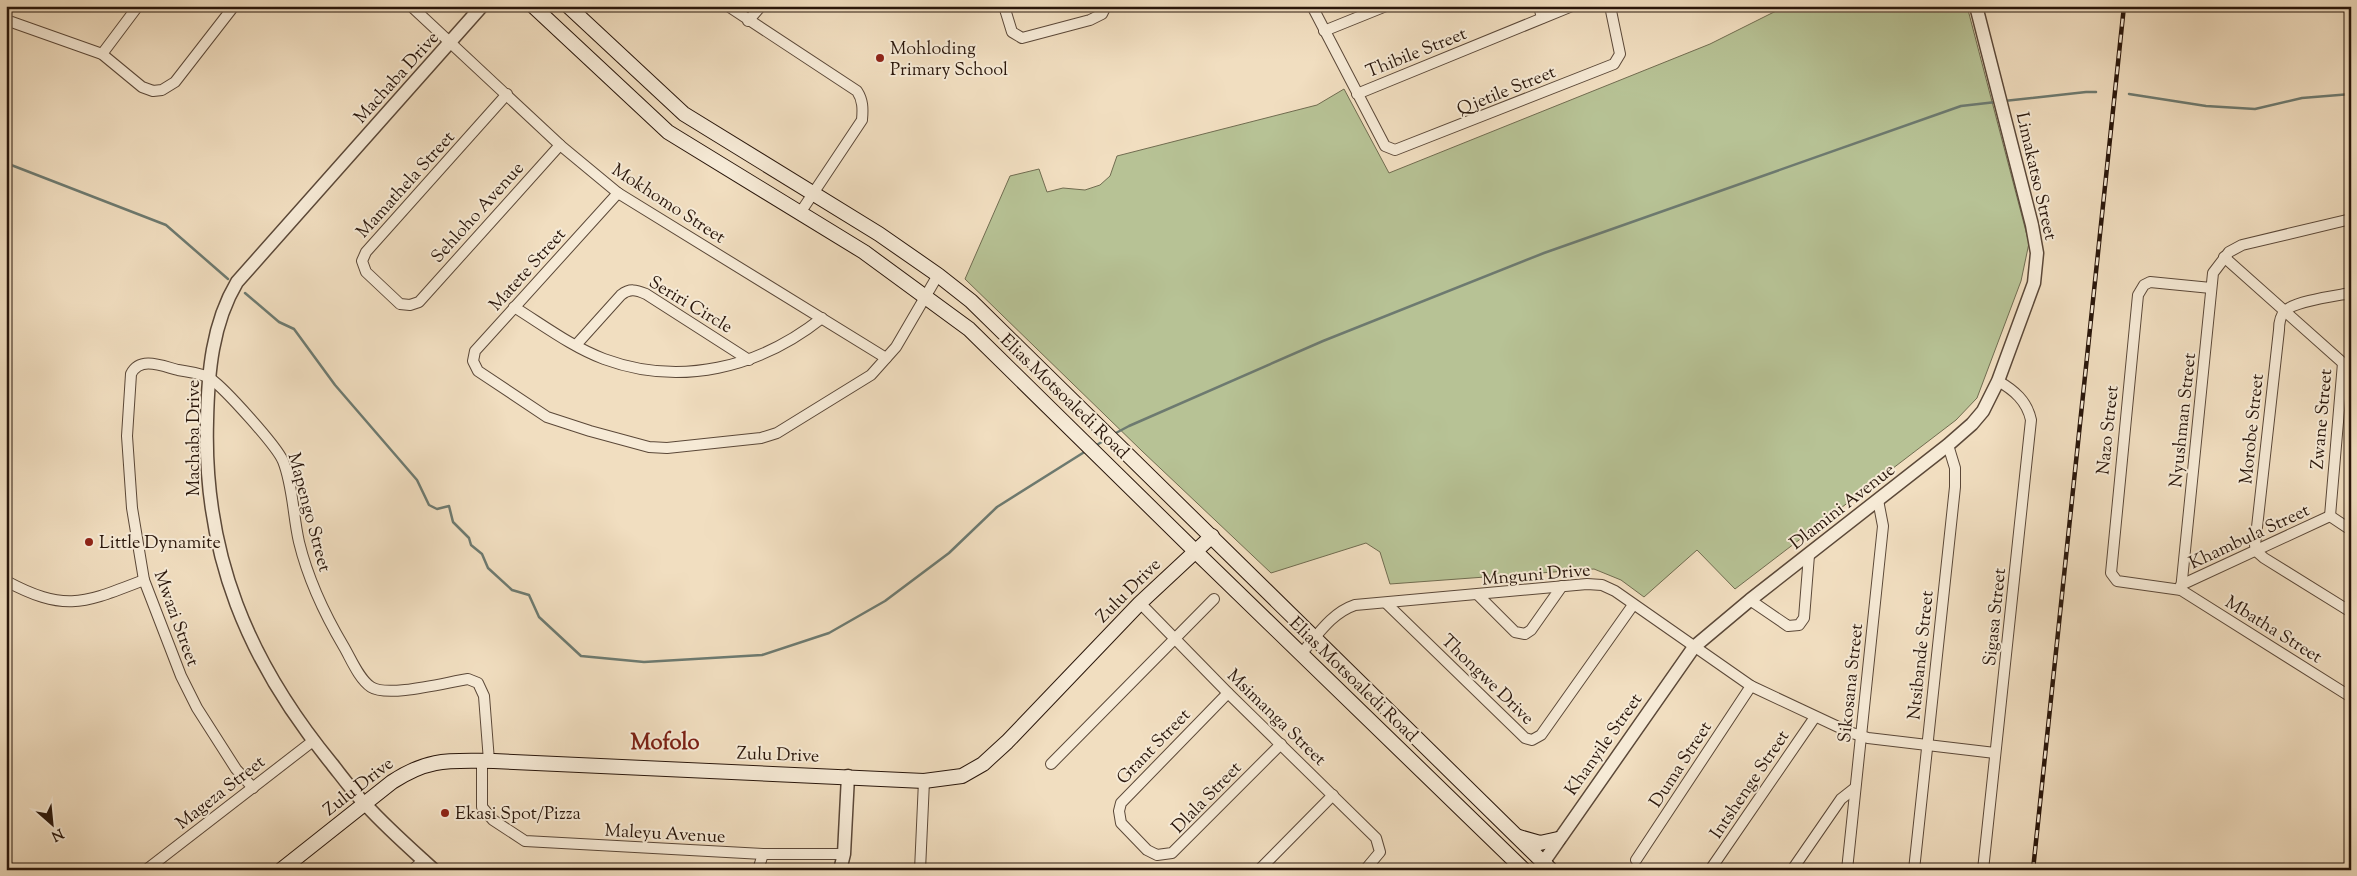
<svg xmlns="http://www.w3.org/2000/svg" width="2357" height="876" font-family="'Sorts Mill Goudy',serif">
<style>
.green{fill:#b7c295;stroke:#706c50}
.lines{fill:none;stroke-linecap:round;stroke-linejoin:round}
.stream{stroke:#6d7a70;stroke-width:2.5}
.minor-casing{stroke:#5b4838;stroke-width:12}
.tertiary-casing{stroke:#5b4838;stroke-width:15}
.secondary-casing{stroke:#29160b;stroke-width:16}
.minor{stroke:#f6ead6;stroke-width:10}
.tertiary{stroke:#f6ead6;stroke-width:12}
.secondary{stroke:#f6ead6;stroke-width:14}
.rail-casing{stroke:#29160b;stroke-width:4.5}
.rail{stroke:#f6ead6;stroke-width:2.5;stroke-dasharray:8;stroke-linecap:butt}
.poi-dot{fill:#8f2418;stroke:#f6ead6;stroke-width:2}
.labels{text-anchor:middle;stroke-width:4;stroke-linejoin:round;paint-order:stroke}
.poi-label{font-size:18px;fill:#29160b;stroke:#f6ead6;text-anchor:start}
.street-label{font-size:18px;fill:#29160b;stroke:#f6ead6}
.district-label{font-size:22px;font-weight:bold;fill:#7a1f14;stroke:#f6ead6}
</style>
<rect width="100%" height="100%" fill="#f1dec0"/>
<filter id="stains"><feTurbulence type="fractalNoise" baseFrequency=".004" numOctaves="4"/><feColorMatrix values="0 0 0 0 .2 0 0 0 0 .09 0 0 0 0 .02 0 0 0 .5 -.17"/></filter>
<radialGradient id="worn" r=".72"><stop offset=".6" stop-color="#630" stop-opacity="0"/><stop offset="1" stop-color="#630" stop-opacity=".3"/></radialGradient>
<!-- green -->
<polygon class="green" points="1786,6 1967,6 2029,243 2021,281 1977,398 1956,420 1735,589 1697,550 1644,597 1621,580 1594,569 1390,584 1380,552 1366,543 1271,573 1142,451 965,279 1010,176 1039,169 1047,192 1063,188 1085,190 1100,185 1110,176 1117,156 1317,105 1344,89 1389,173 1710,44"/>
<g class="lines">
<!-- stream -->
<g class="stream">
<polyline points="2129,94 2206,106 2255,109 2302,98 2351,94"/>
<polyline points="2004,101 2086,92 2096,92"/>
<polyline points="6,163 166,225 228,279"/>
<polyline points="245,293 279,322 294,329 335,385 417,480 429,505 437,509 449,506 453,522 469,538 471,545 482,554 488,568 512,590 529,595 539,617 581,656 644,662 762,655 829,633 885,601 949,553 997,507 1086,451"/>
<polyline points="1114,434 1129,426 1323,341 1544,253 1961,106 1996,102"/>
<polyline points="1095,446 1105,440"/>
</g>
<!-- minor casing -->
<g class="minor-casing">
<g id="minor">
<polyline points="411,6 560,145 618,193 886,358"/>
<path d="M728 6 857 91C863 100 863 109 862 120L800 213"/>
<polyline points="1004,6 1012,32 1022,38 1090,20 1102,14 1106,6"/>
<polyline points="1312,6 1385,146 1395,150 1614,64 1620,54 1610,6"/>
<polyline points="1539,6 1542,18"/>
<polyline points="6,20 102,54 142,87 153,91 162,90 175,82 234,6"/>
<polyline points="748,21 761,6"/>
<polyline points="1324,31 1386,6"/>
<polyline points="102,54 138,6"/>
<polyline points="507,94 366,252 362,261 366,272 400,304 410,305 419,302 560,145"/>
<polyline points="1357,94 1572,6"/>
<polyline points="618,193 475,351 473,361 478,371 547,417 590,431 649,447 667,448 761,438 777,433 871,375 896,347 938,275"/>
<polyline points="2224,257 2343,363"/>
<polyline points="2211,288 2150,282 2144,285 2138,295 2111,573 2117,581 2181,590 2351,697"/>
<path d="M2351 293C2335 296 2295 301 2285 311 2280 316 2279 324 2279 330L2255 545 2256 551 2264 558 2351 612"/>
<path d="M514 307C543 325 572 347 604 359 680 387 759 368 822 318"/>
<path d="M576 345 621 295C630 288 636 290 646 294L749 360"/>
<polyline points="2330,516 2343,363"/>
<polyline points="2330,516 2351,530"/>
<path d="M6 581C66 613 84 603 144 580"/>
<polyline points="2181,585 2330,516"/>
<polyline points="2181,590 2213,273 2229,252 2242,245 2351,219"/>
<polyline points="1478,595 1515,632 1525,634 1531,630 1562,586"/>
<polyline points="1750,600 1788,626 1799,625 1804,618 1809,555"/>
<polyline points="1140,603 1228,693 1376,838 1380,852 1365,870"/>
<polyline points="1386,603 1525,738 1532,740 1541,735 1633,605"/>
<path d="M1301 654C1317 636 1331 613 1355 605L1587 584 1602 585 1615 591 1751 686 1849 732 1868 738 1995 753"/>
<polyline points="1228,693 1121,803 1119,811 1121,823 1147,850 1157,855 1172,853 1281,744"/>
<polyline points="482,762 482,807 493,820 525,841 763,854 844,854"/>
<polyline points="1051,764 1214,599"/>
<path d="M253 788 236 769 197 708 181 676 144 580 132 508 127 436 131 374C140 356 162 366 178 370 188 372 203 373 211 379 225 389 276 445 283 461 293 486 293 516 299 542 308 579 325 615 344 647 351 659 359 679 371 687 388 698 447 682 468 679L478 683 484 696 489 761"/>
<polyline points="1636,860 1751,686"/>
<polyline points="146,870 313,741"/>
<polyline points="412,870 424,860"/>
<polyline points="758,870 763,854"/>
<polyline points="920,870 924,781"/>
<polyline points="1259,870 1333,795"/>
<polyline points="1710,870 1815,717"/>
<polyline points="1792,870 1841,799 1855,788"/>
<polyline points="1847,870 1883,526 1878,500"/>
<polyline points="1914,870 1955,487 1955,468 1948,445"/>
<path d="M1983 870 2031 420C2027 401 2014 390 1998 381"/>
</g>
</g>
<!-- tertiary casing -->
<g class="tertiary-casing">
<g id="tertiary">
<path d="M434 870C411 849 387 828 366 805 353 792 343 778 332 764 248 662 203 554 207 421 208 373 212 324 237 282L482 6"/>
<polyline points="840,870 844,854 848,776"/>
<polyline points="1538,870 1694,647 1750,600 1948,445 1972,424 1983,411 1998,381 2034,283 2037,253 2032,225 1976,6"/>
</g>
</g>
<!-- secondary casing -->
<g class="secondary-casing">
<g id="secondary">
<polyline points="533,6 668,132 864,252 969,329 1195,551 1524,870"/>
<polyline points="568,6 684,114 879,234 938,275 971,301 1551,870"/>
<polyline points="1519,837 1540,843 1558,839"/>
<path d="M281 870 392 782C430 757 451 761 494 761L924 781 962 776 983 764 1007 742 1140 603 1212 536"/>
</g>
</g>
<!-- minor -->
<use href="#minor" class="minor"/>
<!-- tertiary -->
<use href="#tertiary" class="tertiary"/>
<!-- secondary -->
<use href="#secondary" class="secondary"/>
<!-- rail casing -->
<g class="rail-casing">
<polyline id="rail" points="2033,870 2124,6"/>
</g>
<!-- rail -->
<use href="#rail" class="rail"/>
</g>
<!-- markers -->
<g class="poi-dot">
<circle cx="880" cy="58" r="5"/>
<circle cx="89" cy="542" r="5"/>
<circle cx="445" cy="813" r="5"/>
</g>
<g class="labels">
<!-- poi labels -->
<g class="poi-label">
<text x="890" y="54">Mohloding<tspan x="890" dy="21">Primary School</tspan></text>
<text x="99" y="548">Little Dynamite</text>
<text x="455" y="819">Ekasi Spot/Pizza</text>
</g>
<!-- street labels -->
<g class="street-label">
<text transform="translate(1416 52) rotate(-22)" y="6">Thibile Street</text>
<text transform="translate(396 77) rotate(-48)" y="6">Machaba Drive</text>
<text transform="translate(1506 90) rotate(-22)" y="6">Qjetile Street</text>
<text transform="translate(2037 176) rotate(77)" y="6">Limakatso Street</text>
<text transform="translate(405 184) rotate(-48)" y="6">Mamathela Street</text>
<text transform="translate(669 203) rotate(33)" y="6">Mokhomo Street</text>
<text transform="translate(477 212) rotate(-48)" y="6">Sehloho Avenue</text>
<text transform="translate(527 269) rotate(-48)" y="6">Matete Street</text>
<text transform="translate(691 304) rotate(31)" y="6">Seriri Circle</text>
<text transform="translate(1065 396) rotate(44)" y="6">Elias Motsoaledi Road</text>
<text transform="translate(2321 419) rotate(-85)" y="6">Zwane Street</text>
<text transform="translate(2182 420) rotate(-84)" y="6">Nyushman Street</text>
<text transform="translate(2251 429) rotate(-84)" y="6">Morobe Street</text>
<text transform="translate(2107 430) rotate(-84)" y="6">Nazo Street</text>
<text transform="translate(193 438) rotate(-90)" y="6">Machaba Drive</text>
<text transform="translate(1842 506) rotate(-38)" y="6">Dlamini Avenue</text>
<text transform="translate(310 512) rotate(75)" y="6">Mapengo Street</text>
<text transform="translate(2249 536) rotate(-25)" y="6">Khambula Street</text>
<text transform="translate(1536 574) rotate(-5)" y="6">Mnguni Drive</text>
<text transform="translate(1128 590) rotate(-45)" y="6">Zulu Drive</text>
<text transform="translate(1994 617) rotate(-84)" y="6">Sigasa Street</text>
<text transform="translate(177 618) rotate(70)" y="6">Mwazi Street</text>
<text transform="translate(2274 629) rotate(32)" y="6">Mbatha Street</text>
<text transform="translate(1920 655) rotate(-84)" y="6">Ntsibande Street</text>
<text transform="translate(1354 679) rotate(44)" y="6">Elias Motsoaledi Road</text>
<text transform="translate(1488 679) rotate(44)" y="6">Thongwe Drive</text>
<text transform="translate(1850 683) rotate(-84)" y="6">Sikosana Street</text>
<text transform="translate(1277 717) rotate(44)" y="6">Msimanga Street</text>
<text transform="translate(1603 744) rotate(-55)" y="6">Khanyile Street</text>
<text transform="translate(1153 746) rotate(-46)" y="6">Grant Street</text>
<text transform="translate(778 754) rotate(2)" y="6">Zulu Drive</text>
<text transform="translate(1680 764) rotate(-57)" y="6">Duma Street</text>
<text transform="translate(1749 784) rotate(-56)" y="6">Intshenge Street</text>
<text transform="translate(358 786) rotate(-38)" y="6">Zulu Drive</text>
<text transform="translate(220 792) rotate(-38)" y="6">Mageza Street</text>
<text transform="translate(1206 797) rotate(-46)" y="6">Dlala Street</text>
<text transform="translate(665 833) rotate(3)" y="6">Maleyu Avenue</text>
</g>
<!-- district labels -->
<g class="district-label">
<text x="665" y="749">Mofolo</text>
</g>
</g>
<!-- margin -->
<rect width="2357" height="876" fill="none" stroke="#f1dec0" stroke-width="25"/>
<rect x="8" y="8" width="2342" height="861" fill="none" stroke="#29160b" stroke-width="2.5"/>
<rect x="12" y="12" width="2332" height="851" fill="none" stroke="#29160b"/>
<!-- north arrow -->
<g transform="translate(52 824) rotate(153)" stroke="#f6ead6" stroke-width="4" paint-order="stroke">
<path d="M0-4L9 19L0 12L-9 19Z" fill="#29160b"/>
<text y="-8" font-size="14" font-weight="bold" text-anchor="middle" fill="#29160b">N</text>
</g>
<rect width="100%" height="100%" filter="url(#stains)"/>
<rect width="100%" height="100%" fill="url(#worn)"/>
</svg>
